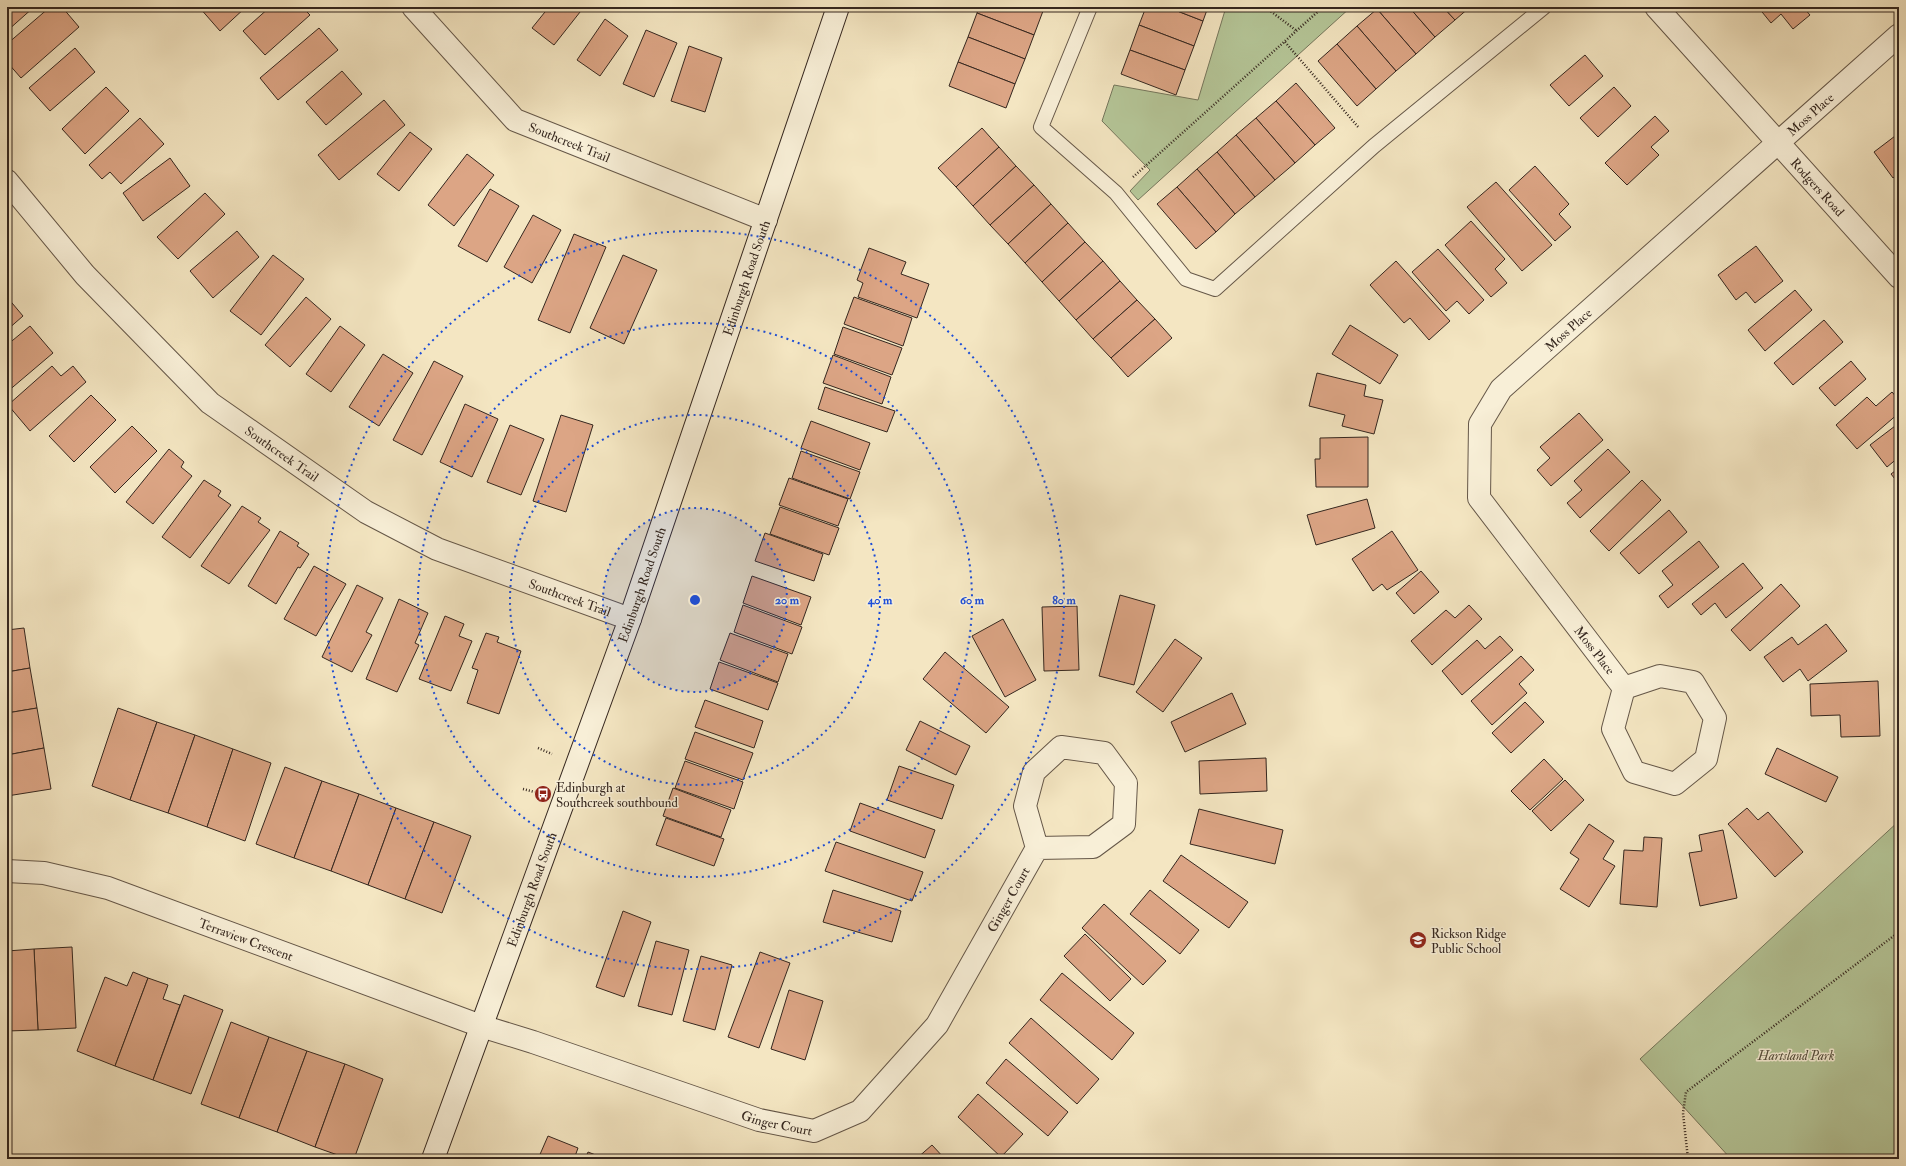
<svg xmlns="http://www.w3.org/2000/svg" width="1906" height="1166" font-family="'IM FELL Double Pica',serif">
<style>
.green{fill:#b5c698;stroke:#75765c}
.building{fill:#dca585;stroke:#35271f}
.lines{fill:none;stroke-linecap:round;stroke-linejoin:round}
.lane-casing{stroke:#655748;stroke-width:16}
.street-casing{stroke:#655748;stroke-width:24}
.secondary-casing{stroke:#35271f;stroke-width:24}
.path{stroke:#35271f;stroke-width:2.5;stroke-dasharray:1 2;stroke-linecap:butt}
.lane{stroke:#f8efd7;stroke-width:14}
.street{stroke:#f8efd7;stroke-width:22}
.secondary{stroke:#f8efd7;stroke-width:22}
.ring{fill:none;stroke:#1d4ed8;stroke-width:2;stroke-dasharray:2 4}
.labels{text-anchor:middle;stroke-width:3;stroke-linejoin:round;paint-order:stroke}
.street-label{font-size:13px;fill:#35271f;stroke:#f8efd7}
.poi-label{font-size:13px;fill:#35271f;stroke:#f8efd7;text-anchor:start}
.park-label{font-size:13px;font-style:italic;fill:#554f3d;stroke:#f8efd7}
.centre{fill:#1d4ed8;stroke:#f8efd7;stroke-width:2}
.ring-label{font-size:12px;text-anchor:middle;font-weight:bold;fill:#1d4ed8;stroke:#f8efd7;stroke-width:3;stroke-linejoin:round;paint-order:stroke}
</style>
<rect width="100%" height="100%" fill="#f4e6c2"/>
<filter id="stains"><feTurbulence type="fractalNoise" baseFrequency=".005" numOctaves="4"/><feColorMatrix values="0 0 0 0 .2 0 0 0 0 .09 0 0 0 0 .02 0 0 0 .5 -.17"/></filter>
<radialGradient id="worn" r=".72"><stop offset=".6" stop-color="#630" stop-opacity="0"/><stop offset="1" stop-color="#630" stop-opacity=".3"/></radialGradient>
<!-- green -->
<g class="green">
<polygon points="1226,7 1351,7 1138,200 1130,191 1150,170 1102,121 1114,85 1198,100"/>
<polygon points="1899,821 1899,1159 1731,1159 1640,1059"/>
</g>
<!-- building -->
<g class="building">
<polygon points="7,7 34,7 7,31"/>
<polygon points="50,7 62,7 79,27 21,78 7,62 7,44"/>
<polygon points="199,7 246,7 220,31"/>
<polygon points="270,7 302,7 310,15 265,55 243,31"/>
<polygon points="549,7 584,7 554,45 532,28"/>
<polygon points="979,7 1034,7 1043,11 1034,35 977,13"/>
<polygon points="1146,7 1167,7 1203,21 1194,46 1139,25"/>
<polygon points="1167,7 1208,7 1203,21"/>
<polygon points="1379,7 1409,7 1435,37 1416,54 1377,9"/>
<polygon points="1409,7 1443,7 1455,20 1435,37"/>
<polygon points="1443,7 1470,7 1455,20"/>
<polygon points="1758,7 1803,7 1810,15 1793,29 1781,14 1771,23"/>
<polygon points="1377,9 1416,54 1396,71 1357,26"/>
<polygon points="977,13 1034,35 1025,59 968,37"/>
<polygon points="605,19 628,36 600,76 577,60"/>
<polygon points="1139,25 1194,46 1185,70 1130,50"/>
<polygon points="1357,26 1396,71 1376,89 1337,44"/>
<polygon points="319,28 338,50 278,100 260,78"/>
<polygon points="646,30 677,43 654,97 623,84"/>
<polygon points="968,37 1025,59 1015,84 958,62"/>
<polygon points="1337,44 1376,89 1357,106 1318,61"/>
<polygon points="689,46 722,58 705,112 671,101"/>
<polygon points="75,48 95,72 50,111 29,88"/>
<polygon points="1130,50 1185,70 1176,95 1121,74"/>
<polygon points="1585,55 1603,76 1569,106 1550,85"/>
<polygon points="958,62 1015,84 1006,108 949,86"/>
<polygon points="342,71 362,94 326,125 306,102"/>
<polygon points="1296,83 1335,128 1315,145 1276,101"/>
<polygon points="106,87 129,111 85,154 62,129"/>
<polygon points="1614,87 1631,106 1598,137 1580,118"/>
<polygon points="384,100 405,125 339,180 318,155"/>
<polygon points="1276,101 1315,145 1295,163 1256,118"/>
<polygon points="1655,116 1669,131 1651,147 1659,155 1627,185 1605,163"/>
<polygon points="140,118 164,144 121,184 110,172 102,179 89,165"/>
<polygon points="1256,118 1295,163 1275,180 1236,135"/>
<polygon points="982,128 999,147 956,187 938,168"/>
<polygon points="410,132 432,149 399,191 377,174"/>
<polygon points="1899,133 1899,173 1893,178 1874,152"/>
<polygon points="1236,135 1275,180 1255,197 1217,152"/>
<polygon points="999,147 1016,166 973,206 956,187"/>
<polygon points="1217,152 1255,197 1235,214 1197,169"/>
<polygon points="467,154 494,175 454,226 428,205"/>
<polygon points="170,158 190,186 143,221 123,193"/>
<polygon points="1016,166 1034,185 990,225 973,206"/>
<polygon points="1535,166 1569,204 1559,214 1571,227 1555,241 1509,190"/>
<polygon points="1197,169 1235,214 1216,232 1177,187"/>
<polygon points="1496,182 1552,245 1522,271 1467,207"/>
<polygon points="1034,185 1051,204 1008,244 990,225"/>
<polygon points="1177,187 1216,232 1196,249 1157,204"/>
<polygon points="490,189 519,206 487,262 458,246"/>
<polygon points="205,193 225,214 178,259 157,237"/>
<polygon points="1051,204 1068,223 1025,263 1008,244"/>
<polygon points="533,215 561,230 532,283 504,267"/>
<polygon points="1471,221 1505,259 1495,269 1507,283 1491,297 1445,245"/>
<polygon points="1068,223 1085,242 1042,282 1025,263"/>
<polygon points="237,231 259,257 213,298 190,271"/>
<polygon points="574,234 606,247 570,333 538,320"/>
<polygon points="1085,242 1103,261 1059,301 1042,282"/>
<polygon points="1756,246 1783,281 1755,303 1746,292 1736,300 1718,275"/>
<polygon points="869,248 906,262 901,274 929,284 917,318 858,297 863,283 857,280"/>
<polygon points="1438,249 1484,300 1469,314 1457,301 1446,311 1412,272"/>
<polygon points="273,255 304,279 261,335 230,311"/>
<polygon points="623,255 657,270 624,344 590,328"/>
<polygon points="1103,261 1120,281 1076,320 1059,301"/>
<polygon points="1396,261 1450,321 1429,340 1410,318 1404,323 1370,285"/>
<polygon points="1120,281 1137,300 1093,339 1076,320"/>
<polygon points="1795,290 1812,310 1765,351 1748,330"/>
<polygon points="7,297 23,316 7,330"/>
<polygon points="306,297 331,319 290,367 265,345"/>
<polygon points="854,297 912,318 903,346 844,324"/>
<polygon points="1137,300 1155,319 1111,358 1093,339"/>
<polygon points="1155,319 1172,338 1128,377 1111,358"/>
<polygon points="1824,320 1843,342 1793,385 1774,363"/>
<polygon points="1350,325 1398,355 1380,384 1332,354"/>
<polygon points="30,326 53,353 7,392 7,345"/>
<polygon points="340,326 365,345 331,392 306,374"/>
<polygon points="843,327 902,348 892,375 834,354"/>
<polygon points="383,354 413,373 379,426 349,407"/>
<polygon points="833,355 891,377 882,404 823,383"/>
<polygon points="434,361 463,376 422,455 393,440"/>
<polygon points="1851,361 1866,379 1835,406 1819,388"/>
<polygon points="52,366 61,376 73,366 86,382 30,431 8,405"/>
<polygon points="1317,373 1366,385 1364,396 1383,400 1374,434 1342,426 1345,415 1309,406"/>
<polygon points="825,387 895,411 887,432 818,409"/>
<polygon points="1892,392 1899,400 1899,413 1857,449 1836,425 1867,397 1876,406"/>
<polygon points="91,395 116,420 74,462 49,436"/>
<polygon points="465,404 498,419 472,477 440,462"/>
<polygon points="1579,413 1603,440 1551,486 1537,470 1550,458 1540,447"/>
<polygon points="561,415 593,425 566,512 533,501"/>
<polygon points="811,421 870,443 860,470 801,448"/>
<polygon points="1899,423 1899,457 1887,467 1870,445"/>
<polygon points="510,425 544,439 521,495 487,482"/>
<polygon points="132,426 157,451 115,493 90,467"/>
<polygon points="1368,437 1368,487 1316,487 1315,459 1320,459 1320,438"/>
<polygon points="169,449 184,462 181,467 192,476 153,524 126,502"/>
<polygon points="1608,449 1630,472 1580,518 1567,503 1582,490 1574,481"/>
<polygon points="801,451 860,472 850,499 792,478"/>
<polygon points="1899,468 1899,484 1891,474"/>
<polygon points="789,478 848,499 838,526 779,505"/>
<polygon points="204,480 221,491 218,496 231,505 190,558 162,537"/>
<polygon points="1642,480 1661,500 1609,551 1590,531"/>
<polygon points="1367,499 1375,528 1316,545 1307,515"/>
<polygon points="242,506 261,518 258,522 270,530 229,584 201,566"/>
<polygon points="780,507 839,528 829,555 770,534"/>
<polygon points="1669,510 1687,532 1639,574 1620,553"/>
<polygon points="280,531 299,543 297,546 309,554 300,568 298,567 276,604 248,586"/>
<polygon points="1392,531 1418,570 1387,590 1382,584 1373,591 1352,559"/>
<polygon points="765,533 823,554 814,581 755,561"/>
<polygon points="1699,541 1719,567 1668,608 1659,596 1673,585 1662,571"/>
<polygon points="1743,563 1763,588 1726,618 1715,603 1701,615 1692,604"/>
<polygon points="314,566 346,584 316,636 284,619"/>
<polygon points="1421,571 1439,592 1414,614 1396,593"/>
<polygon points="752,576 811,597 801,625 743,603"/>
<polygon points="1781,584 1800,606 1750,651 1731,630"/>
<polygon points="357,585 383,598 366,632 372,635 352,672 322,657"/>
<polygon points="1120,595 1155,605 1134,685 1099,676"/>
<polygon points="399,599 428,613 415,643 419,645 397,692 366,679"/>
<polygon points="743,605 802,627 792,654 734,632"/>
<polygon points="1469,605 1482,619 1432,665 1411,641 1446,610 1455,618"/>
<polygon points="1077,606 1079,670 1044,671 1042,607"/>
<polygon points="445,616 464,624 459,636 472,641 451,691 419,679"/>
<polygon points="1003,619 1036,680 1005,697 972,636"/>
<polygon points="1826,624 1847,651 1808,681 1800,669 1783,682 1764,657 1792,637 1798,645"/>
<polygon points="24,628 30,668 7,672 7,630"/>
<polygon points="486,633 499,637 497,642 521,651 499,714 467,703 478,670 472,668"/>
<polygon points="730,633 788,654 778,682 720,660"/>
<polygon points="1500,636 1513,650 1462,695 1442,671 1477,640 1485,649"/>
<polygon points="1175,639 1202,658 1163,712 1136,692"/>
<polygon points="945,652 1009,707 986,733 923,679"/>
<polygon points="1521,656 1534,670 1519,684 1527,693 1492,725 1471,701"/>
<polygon points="719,662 778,683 768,710 710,689"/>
<polygon points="30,668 37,708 7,713 7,672"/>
<polygon points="1878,681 1880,736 1841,737 1840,715 1811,716 1810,684"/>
<polygon points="1232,693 1246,724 1185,752 1171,722"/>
<polygon points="705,700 763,721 754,748 695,727"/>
<polygon points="1525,702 1544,722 1511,753 1492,733"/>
<polygon points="37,708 44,748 7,755 7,713"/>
<polygon points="118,708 157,722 130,800 92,786"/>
<polygon points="920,721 970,746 956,775 906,750"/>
<polygon points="157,722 195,735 168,813 130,800"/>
<polygon points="695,732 753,753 743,780 685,759"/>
<polygon points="195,735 233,749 207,827 168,813"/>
<polygon points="44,748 51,789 7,796 7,755"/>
<polygon points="1777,748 1838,777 1826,802 1765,774"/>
<polygon points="233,749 271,763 245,841 207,827"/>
<polygon points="1266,758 1267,791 1200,794 1199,761"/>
<polygon points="1544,759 1563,779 1530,810 1511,791"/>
<polygon points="685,761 743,782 734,809 675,788"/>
<polygon points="899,766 954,785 942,819 887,800"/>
<polygon points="285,767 322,781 294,858 256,844"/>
<polygon points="1565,780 1584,800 1551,831 1532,811"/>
<polygon points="322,781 359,794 331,871 294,858"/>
<polygon points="673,788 731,810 721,837 663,816"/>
<polygon points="359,794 396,808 368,885 331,871"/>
<polygon points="860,803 935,830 925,858 850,831"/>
<polygon points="396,808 434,822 405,899 368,885"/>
<polygon points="1747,808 1758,820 1768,812 1803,852 1775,877 1728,824"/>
<polygon points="1199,809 1283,830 1275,864 1190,844"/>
<polygon points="666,818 724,839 714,866 656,845"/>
<polygon points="434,822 471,836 442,913 405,899"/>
<polygon points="1589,824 1614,841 1603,859 1615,866 1589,907 1560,889 1579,859 1570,853"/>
<polygon points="1723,830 1737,898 1700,906 1689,853 1702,851 1699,835"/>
<polygon points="1644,837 1662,838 1657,907 1620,904 1624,850 1643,851"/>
<polygon points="836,842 923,872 912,901 825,871"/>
<polygon points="1181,855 1248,902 1229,928 1163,881"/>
<polygon points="833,890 901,911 892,942 823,922"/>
<polygon points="1150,890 1199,930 1180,954 1130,914"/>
<polygon points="1104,904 1166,961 1143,985 1082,928"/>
<polygon points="623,911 651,922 624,997 596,987"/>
<polygon points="1085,934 1131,979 1110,1001 1064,956"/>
<polygon points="656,941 689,950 672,1015 638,1006"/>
<polygon points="72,947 76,1028 38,1030 34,949"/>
<polygon points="34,949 38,1030 7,1031 7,951"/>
<polygon points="760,952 790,963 759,1048 728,1037"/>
<polygon points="701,956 732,965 715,1030 683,1021"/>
<polygon points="133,972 148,978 115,1066 77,1051 105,977 127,986"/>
<polygon points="1062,973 1134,1033 1112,1060 1040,1000"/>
<polygon points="148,978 168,985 163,999 180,1005 153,1080 115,1066"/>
<polygon points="789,990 823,1001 805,1060 771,1049"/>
<polygon points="184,995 223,1010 191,1094 153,1080"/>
<polygon points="1031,1018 1099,1079 1077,1104 1009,1043"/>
<polygon points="231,1022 269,1037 239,1118 201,1104"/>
<polygon points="269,1037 307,1051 277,1132 239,1118"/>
<polygon points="307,1051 345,1064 315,1147 277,1132"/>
<polygon points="1006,1059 1068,1112 1048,1136 986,1083"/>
<polygon points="345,1064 383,1079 354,1159 349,1159 315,1147"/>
<polygon points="978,1094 1023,1134 1001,1157 958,1117"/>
<polygon points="548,1136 578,1148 574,1159 538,1159"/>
<polygon points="932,1145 945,1159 916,1159"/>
<polygon points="588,1152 606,1159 585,1159"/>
</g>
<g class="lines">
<!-- lane casing -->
<g class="lane-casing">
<polyline id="lane" points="1090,7 1041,127 1116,193 1186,279 1215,289 1374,146 1544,7"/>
</g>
<!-- street casing -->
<g class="street-casing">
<g id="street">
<path id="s1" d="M413 7 515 120 766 220"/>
<path id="s2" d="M1656 7 1899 277"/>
<path id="s3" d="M7 181 85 275 210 403 366 512 437 549 630 619"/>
<path id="s4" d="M1624 688 1660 676 1693 682 1715 718 1706 759 1675 784 1634 772 1613 729 1624 688 1479 498 1480 424 1501 389 1899 35"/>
<path id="s5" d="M7 871 44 873 108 888 481 1026 533 1042 759 1120 814 1131 860 1111 937 1025 1037 848 1093 847 1124 824 1126 783 1104 753 1061 747 1034 772 1025 806 1037 848"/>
</g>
</g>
<!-- secondary casing -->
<g class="secondary-casing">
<g id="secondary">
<path id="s6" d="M433 1159 630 619 838 7"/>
</g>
</g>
<!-- path -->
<g class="path">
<polyline points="1267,7 1269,10 1297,31"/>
<polyline points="1285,42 1359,128"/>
<polyline points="1133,177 1323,7"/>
<polyline points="538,748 552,754"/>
<polyline points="523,789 538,793"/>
<polyline points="1688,1159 1683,1113 1686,1092 1899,932"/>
</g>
<!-- lane -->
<use href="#lane" class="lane"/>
<!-- street -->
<use href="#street" class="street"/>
<!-- secondary -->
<use href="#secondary" class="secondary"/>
</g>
<!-- distance rings -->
<circle cx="695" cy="600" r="92" fill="#1d4ed8" fill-opacity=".12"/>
<g class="ring">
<circle cx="695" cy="600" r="92"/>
<circle cx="695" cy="600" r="185"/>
<circle cx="695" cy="600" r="277"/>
<circle cx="695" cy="600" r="369"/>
</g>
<!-- icons -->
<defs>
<g id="bus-disc" transform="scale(0.9)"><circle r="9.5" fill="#8f2418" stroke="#f8efd7"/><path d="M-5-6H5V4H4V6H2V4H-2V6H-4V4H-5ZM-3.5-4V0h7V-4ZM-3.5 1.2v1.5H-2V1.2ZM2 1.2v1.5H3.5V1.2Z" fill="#fff"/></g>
<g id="school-disc" transform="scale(0.9)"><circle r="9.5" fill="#8f2418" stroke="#f8efd7"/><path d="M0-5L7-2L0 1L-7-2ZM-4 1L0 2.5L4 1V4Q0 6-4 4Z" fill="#fff"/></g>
</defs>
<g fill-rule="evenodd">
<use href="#bus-disc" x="543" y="794"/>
<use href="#school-disc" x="1418" y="940"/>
</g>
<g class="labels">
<!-- street labels -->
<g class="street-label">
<text dy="5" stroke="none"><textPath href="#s4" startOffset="1096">Moss Place</textPath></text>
<text dy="5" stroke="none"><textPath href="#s1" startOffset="211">Southcreek Trail</textPath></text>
<text dy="5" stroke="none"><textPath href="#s2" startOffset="242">Rodgers Road</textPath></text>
<text dy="5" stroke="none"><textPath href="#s6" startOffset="935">Edinburgh Road South</textPath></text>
<text dy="5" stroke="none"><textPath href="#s4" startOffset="772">Moss Place</textPath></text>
<text dy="5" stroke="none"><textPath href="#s3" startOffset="389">Southcreek Trail</textPath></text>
<text dy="5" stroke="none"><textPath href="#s6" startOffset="611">Edinburgh Road South</textPath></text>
<text dy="5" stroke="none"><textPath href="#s3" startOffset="713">Southcreek Trail</textPath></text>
<text transform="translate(1595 650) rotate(52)" y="5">Moss Place</text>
<text dy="5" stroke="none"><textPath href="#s6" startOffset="287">Edinburgh Road South</textPath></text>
<text dy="5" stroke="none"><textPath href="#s5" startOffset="1160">Ginger Court</textPath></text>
<text dy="5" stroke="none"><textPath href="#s5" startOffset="250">Terraview Crescent</textPath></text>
<text dy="5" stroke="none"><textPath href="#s5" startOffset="812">Ginger Court</textPath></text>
</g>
<!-- poi labels -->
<g class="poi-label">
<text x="556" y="792">Edinburgh at<tspan x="556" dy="15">Southcreek southbound</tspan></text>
<text x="1431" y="938">Rickson Ridge<tspan x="1431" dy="15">Public School</tspan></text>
</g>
<!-- park labels -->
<g class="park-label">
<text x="1796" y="1060">Hartsland Park</text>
</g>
</g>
<circle cx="695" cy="600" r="6" class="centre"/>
<g class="ring-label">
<text x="787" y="604">20 m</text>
<text x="880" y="604">40 m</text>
<text x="972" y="604">60 m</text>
<text x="1064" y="604">80 m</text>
</g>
<!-- margin -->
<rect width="1906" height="1166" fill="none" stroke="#f4e6c2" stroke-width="24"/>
<rect x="8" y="8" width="1890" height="1150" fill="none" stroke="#35271f" stroke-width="2"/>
<rect x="12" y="12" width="1882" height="1142" fill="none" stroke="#35271f"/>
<rect width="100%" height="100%" filter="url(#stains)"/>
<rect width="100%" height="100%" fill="url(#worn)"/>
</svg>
